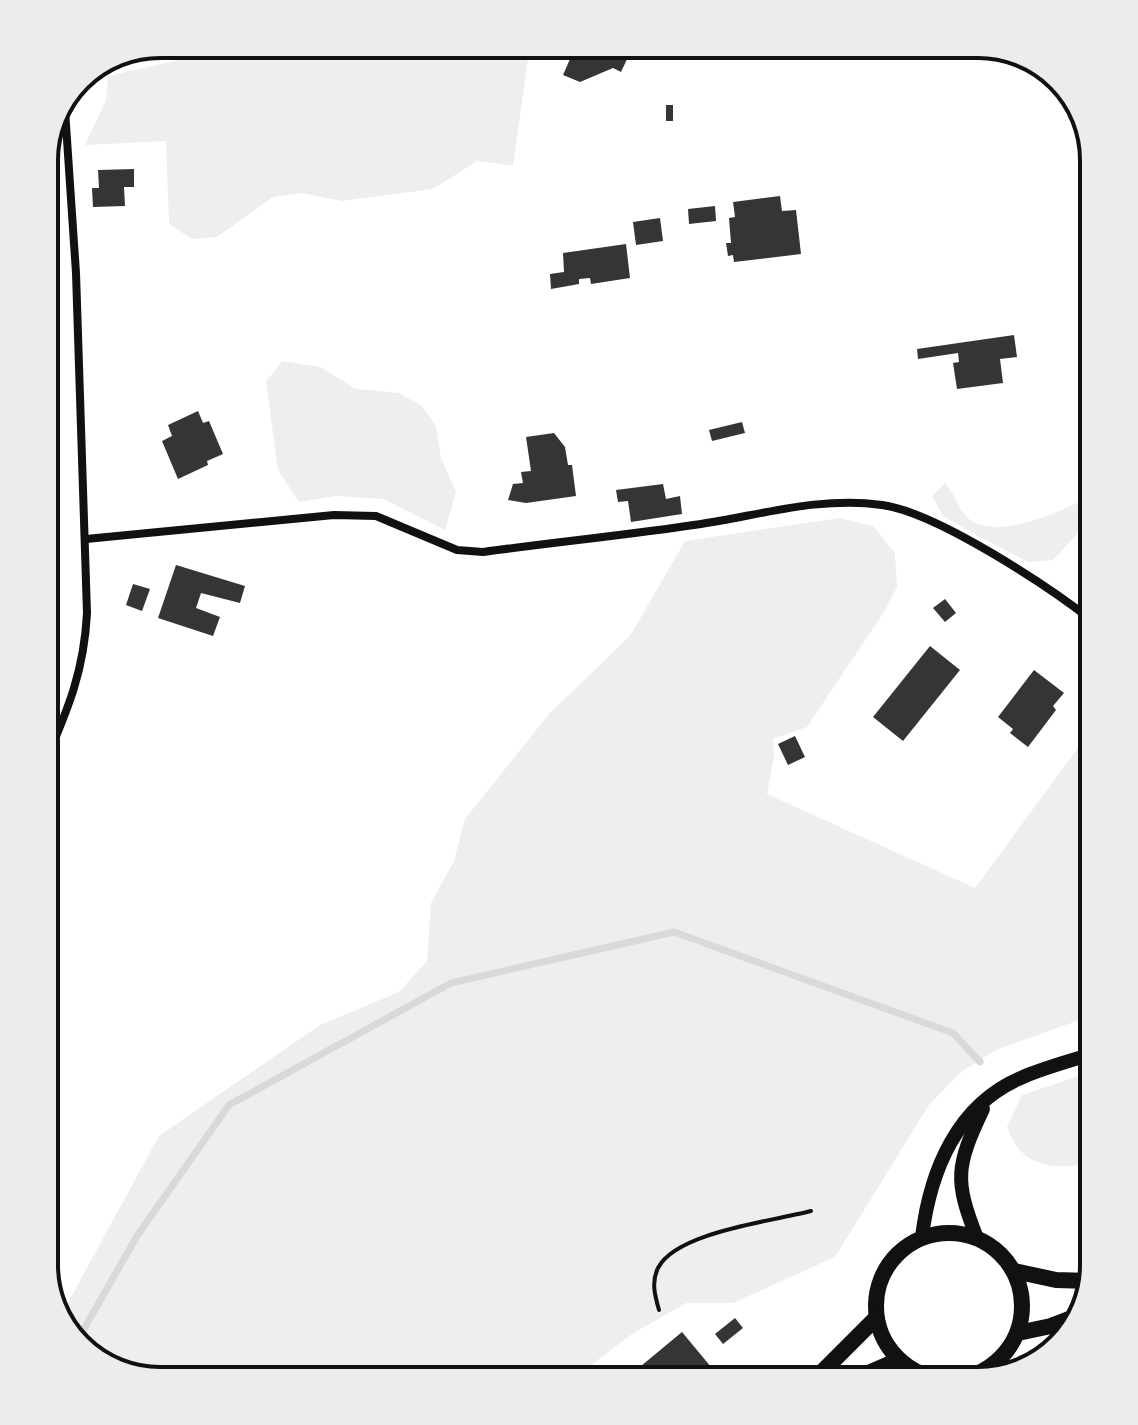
<svg xmlns="http://www.w3.org/2000/svg" width="1138" height="1425" font-family="Helvetica,sans-serif">
<style>
.green{fill:#eee}
.lines{fill:none;stroke-linecap:round;stroke-linejoin:round}
.stream{stroke:#d9d9d9;stroke-width:7}
.building{fill:#353535}
.path{stroke:#111;stroke-width:4}
.minor{stroke:#111;stroke-width:8}
.tertiary{stroke:#111;stroke-width:14}
.secondary{stroke:#111;stroke-width:16}
.rim{fill:none;stroke:#111;stroke-width:4}
</style>
<rect width="100%" height="100%" fill="#fff"/>
<!-- green -->
<g class="green">
<polygon points="252,44 530,44 513,166 477,161 433,189 342,201 302,193 273,197 217,237 192,239 169,224 166,141 85,145 106,100 108,76"/>
<polygon points="282,361 320,367 356,389 399,393 422,406 436,426 441,458 456,492 445,530 383,499 336,496 299,502 278,470 266,382"/>
<path d="M945 483C954 493 957 505 965 515 990 546 1067 509 1094 494V526L1078 533 1053 560 1028 562 980 537 943 516 932 496Z"/>
<polygon points="840,518 873,526 895,553 897,587 884,612 807,727 773,739 774,757 767,794 975,888 1094,726 1094,1015 996,1050 961,1072 929,1105 835,1257 733,1303 686,1303 632,1334 590,1366 594,1381 160,1381 108,1369 64,1330 60,1317 159,1136 320,1025 399,992 427,961 431,903 454,861 465,819 549,714 630,636 685,541"/>
<path d="M1094 1071V1162C1054 1171 1021 1168 1007 1127L1022 1095Z"/>
</g>
<g class="lines">
<!-- stream -->
<polyline class="stream" points="77,1341 137,1236 229,1105 451,983 674,932 953,1033 980,1062"/>
</g>
<!-- building -->
<g class="building">
<polygon points="557,44 649,44 650,48 628,57 621,72 613,68 580,82 563,75 570,59 565,48"/>
<rect x="666" y="105" width="7" height="16"/>
<polygon points="134,169 134,187 124,187 125,206 93,207 92,188 99,188 98,170"/>
<polygon points="780,196 782,211 796,210 801,254 734,262 733,255 728,256 726,243 731,243 729,218 735,217 733,202"/>
<polygon points="715,206 716,221 689,224 688,209"/>
<polygon points="660,218 663,241 636,245 633,222"/>
<polygon points="626,244 630,278 591,284 590,278 579,279 579,284 551,289 550,274 564,272 563,253"/>
<polygon points="1014,335 1017,357 1000,359 1003,383 957,389 953,363 959,362 958,353 918,359 917,349"/>
<polygon points="44,403 53,412 44,421"/>
<polygon points="198,411 203,423 209,421 223,454 207,461 208,465 178,479 162,441 172,436 168,425"/>
<polygon points="742,422 745,433 712,441 709,430"/>
<polygon points="554,433 565,447 568,465 572,465 576,496 526,503 508,500 513,484 523,483 521,472 531,471 526,437"/>
<polygon points="663,484 666,499 680,496 682,514 631,522 628,501 618,502 616,490"/>
<polygon points="176,565 245,586 240,603 201,593 196,608 220,617 213,636 158,618"/>
<polygon points="133,584 150,589 142,611 126,605"/>
<polygon points="945,599 956,613 945,622 933,608"/>
<polygon points="930,646 960,670 903,741 873,717"/>
<polygon points="1034,670 1064,693 1053,706 1056,710 1028,747 1010,733 1013,729 998,717"/>
<polygon points="795,736 805,757 788,765 778,744"/>
<polygon points="735,1318 743,1328 723,1344 715,1334"/>
<polygon points="682,1332 721,1379 719,1381 666,1381 661,1375 653,1381 641,1366"/>
</g>
<g class="lines">
<!-- path -->
<path class="path" d="M659 1310C655 1296 651 1282 658 1268 676 1232 773 1221 811 1211"/>
<!-- minor -->
<g class="minor">
<polyline points="83,74 85,73"/>
<path d="M86 539 334 515 376 516 457 550 483 552C555 542 628 535 701 524 760 515 821 496 882 505 936 512 1050 587 1094 622"/>
<path d="M44 765C67 711 84 673 87 613L76 273 65 110"/>
<polyline points="956,1379 956,1381"/>
</g>
<!-- tertiary -->
<g class="tertiary">
<path d="M922 1237C930 1171 957 1104 1023 1077 1046 1067 1071 1061 1094 1053"/>
<path d="M977 1238C954 1180 956 1166 983 1109"/>
</g>
<!-- secondary -->
<g class="secondary">
<circle cx="949" cy="1306" r="73"/>
<polyline points="1014,1271 1056,1280 1090,1281"/>
<polyline points="1018,1333 1051,1326 1082,1314"/>
<polyline points="813,1381 876,1318"/>
<polyline points="850,1381 898,1360"/>
</g>
</g>
<!-- crop -->
<path d="M0 0H1138V1425H0ZM160 58H978A102 102 0 0 1 1080 160V1265A102 102 0 0 1 978 1367H160A102 102 0 0 1 58 1265V160A102 102 0 0 1 160 58Z" fill="#ececec" fill-rule="evenodd"/>
<path class="rim" d="M160 58H978A102 102 0 0 1 1080 160V1265A102 102 0 0 1 978 1367H160A102 102 0 0 1 58 1265V160A102 102 0 0 1 160 58Z"/>
</svg>
